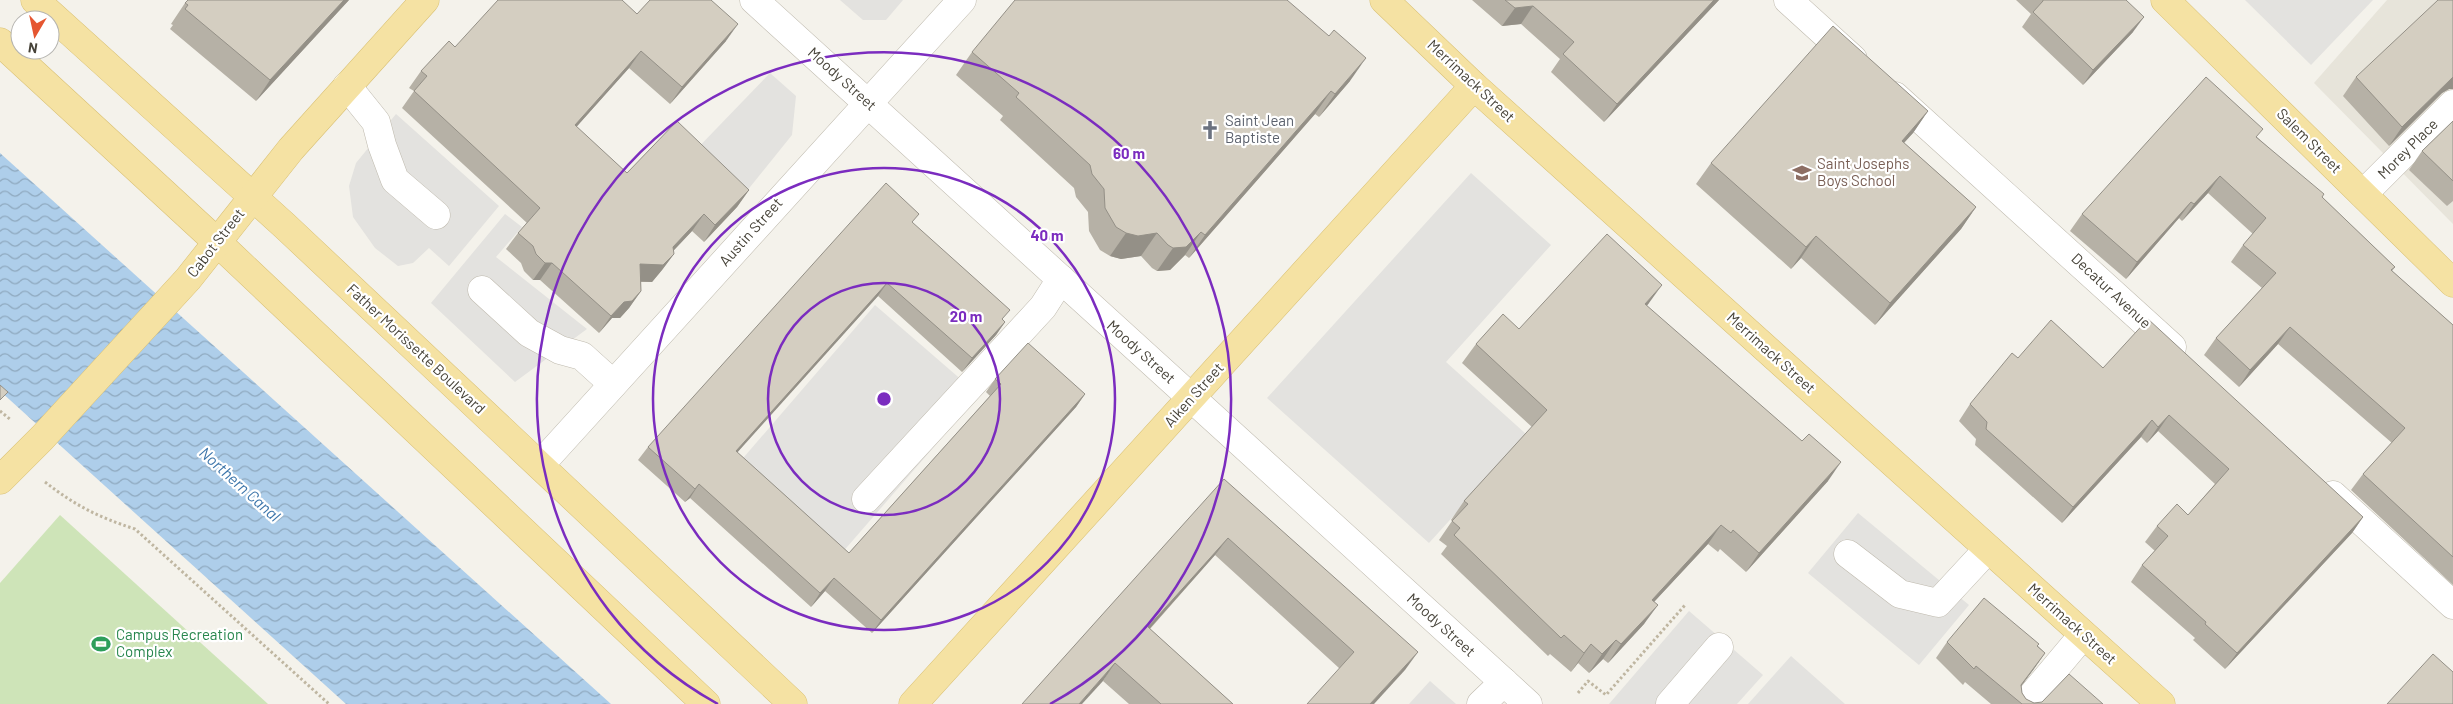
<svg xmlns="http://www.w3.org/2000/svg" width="2453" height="704" font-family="Barlow,sans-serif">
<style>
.residential{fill:#e7e4da}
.park{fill:#cee4b8}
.parking{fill:#e3e2df}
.water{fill:url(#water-waves)}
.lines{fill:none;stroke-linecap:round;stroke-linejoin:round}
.minor-casing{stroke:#bfbaae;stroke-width:29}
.major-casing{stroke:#d9c074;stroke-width:29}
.path{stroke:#bfb6a1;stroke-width:3;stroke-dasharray:2.5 2.5;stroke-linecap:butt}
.minor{stroke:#fff;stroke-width:28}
.major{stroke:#f5e2a3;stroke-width:28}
.wall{fill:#b6b1a6}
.shaded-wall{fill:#949087}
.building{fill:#d4cec1;stroke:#949087}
.ring{fill:none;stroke:#7b2cbf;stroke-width:2.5}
.labels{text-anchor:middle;stroke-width:4.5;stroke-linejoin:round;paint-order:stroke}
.street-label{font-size:15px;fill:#474339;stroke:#fff}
.worship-label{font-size:15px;fill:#5b616d;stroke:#fff;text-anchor:start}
.education-label{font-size:15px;fill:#785e54;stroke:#fff;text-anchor:start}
.leisure-label{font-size:15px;fill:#27864d;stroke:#fff;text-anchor:start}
.water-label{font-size:16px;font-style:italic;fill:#3c75aa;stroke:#fff}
.centre{fill:#7b2cbf;stroke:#fff;stroke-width:2.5}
.ring-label{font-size:15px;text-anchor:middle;font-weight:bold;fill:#7b2cbf;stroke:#fff;stroke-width:4.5;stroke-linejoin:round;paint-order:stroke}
</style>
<defs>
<pattern id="water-waves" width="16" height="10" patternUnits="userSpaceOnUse" patternTransform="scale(1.25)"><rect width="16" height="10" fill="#aeceea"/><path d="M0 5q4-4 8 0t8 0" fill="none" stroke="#8fa9bf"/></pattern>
</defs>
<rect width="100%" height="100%" fill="#f4f2eb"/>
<!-- residential -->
<polygon class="residential" points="2387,0 2453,0 2453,224 2314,83"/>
<!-- park -->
<polygon class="park" points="60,515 268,704 0,704 0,583"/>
<!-- parking -->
<g class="parking">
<polygon points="840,0 903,0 886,20 863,20"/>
<polygon points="2245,0 2373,0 2311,65"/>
<polygon points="770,73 796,96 792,135 738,202 689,157"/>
<polygon points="396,114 499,206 449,266 429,248 413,263 398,266 375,248 353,217 349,186 356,163"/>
<polygon points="1471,173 1551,245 1446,362 1527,435 1429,543 1267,398"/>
<polygon points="505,214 522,227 496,257 587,329 515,382 431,303"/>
<polygon points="875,305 979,395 841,554 738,464"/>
<polygon points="1858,513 1969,605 1919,665 1808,573"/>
<polygon points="1689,611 1763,675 1737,704 1609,704"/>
<polygon points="1791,656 1845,704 1748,704"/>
<polygon points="1430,681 1456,704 1409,704"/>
</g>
<!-- water -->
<polygon class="water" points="0,153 611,704 346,704 0,391"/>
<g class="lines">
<!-- minor casing -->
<g class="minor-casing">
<g id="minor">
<polyline points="754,0 1528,704"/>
<polyline points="1788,0 1853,59"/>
<polyline points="347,86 376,122 382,145 395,180 436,215"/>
<polyline points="1895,96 2172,347"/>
<polyline points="2363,194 2453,104"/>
<polyline points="482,290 529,333 560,350 582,356 613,384"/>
<polyline points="540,465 962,0"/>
<polyline points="2333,495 2453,605"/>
<polyline points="866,499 1043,307 1061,279"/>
<polyline points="1848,554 1900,594 1938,603 1988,549"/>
<polyline points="1481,704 1504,682"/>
<polyline points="1670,704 1719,647"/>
<polyline points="2025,704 2083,635"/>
</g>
</g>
<!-- major casing -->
<g class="major-casing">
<g id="major">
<polyline points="35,0 285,226 793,704"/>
<polyline points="1384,0 1474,86 2161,704"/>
<polyline points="2165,0 2453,283"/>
<polyline points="0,42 217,242 706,704"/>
<polyline points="0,480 42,438 188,279 291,149 425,0"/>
<polyline points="913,704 1474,86"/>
</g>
</g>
<!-- path -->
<g class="path">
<polyline points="0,411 11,420"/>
<path d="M45 482C76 506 98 517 135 529L329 704"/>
<polyline points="1578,693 1588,681 1606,695 1685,605"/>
</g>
<!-- minor -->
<use href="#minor" class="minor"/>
<!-- major -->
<use href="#major" class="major"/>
</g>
<!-- wall -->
<g class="wall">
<polygon points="349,0 256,101 170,29 173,25 171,24 185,3"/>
<polygon points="1472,0 1719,0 1604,122 1551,72 1560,59 1521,24 1502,26"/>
<polygon points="2016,0 2126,0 2133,32 2083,85 2022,27 2031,14"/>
<polygon points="637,14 726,41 670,104 629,68 576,127 627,173 749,190 737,207 704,242 692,231 673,251 674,254 662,270 652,282 641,282 641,291 629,308 620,318 612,318 599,333 540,280 533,280 524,271 521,263 506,249 518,233 527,223 402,108 414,91 409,88 421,71"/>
<polygon points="972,52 1350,81 1319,117 1315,114 1189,258 1185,255 1170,270 1157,271 1152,268 1141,256 1121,259 1110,256 1100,250 1089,231 1088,212 1076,197 1074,188 1000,120 1003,116 956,75"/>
<polygon points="2356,77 2453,89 2449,89 2442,93 2389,146 2343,96"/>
<polygon points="1928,111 1913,133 1904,143 1976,207 1961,229 1875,325 1801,258 1791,269 1696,184 1711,163"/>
<polygon points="2453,121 2453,201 2447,206 2409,170 2422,151"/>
<polygon points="2257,137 2322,197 2395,267 2392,271 2453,325 2453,585 2351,490 2363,474 2392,443 2278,344 2239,387 2204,355 2216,338 2262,288 2231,262 2243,245 2253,234 2208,193 2182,221 2179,218 2126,279 2070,231 2082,214"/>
<polygon points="913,223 1005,322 996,335 962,372 878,296 737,452 849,553 990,396 986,392 995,379 1085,394 1076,407 872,633 825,591 811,607 690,498 685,502 638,460 648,447"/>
<polygon points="1649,303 1647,306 1828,481 1746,572 1720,549 1718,552 1708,544 1654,602 1644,624 1608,663 1603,659 1589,673 1578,663 1571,672 1550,654 1548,656 1441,554 1447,546 1439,540 1452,521 1451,520 1464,501 1532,427 1462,363 1476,344 1519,329"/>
<polygon points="2018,358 2103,368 2363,517 2352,533 2225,669 2193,640 2195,638 2131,582 2142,565 2155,551 2145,542 2157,526 2188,515 2215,484 2158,431 2147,443 2141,437 2062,523 1975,445 1976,439 1959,421 1970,404"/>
<polygon points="1224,479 1405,670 1339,668 1215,555 1150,629 1233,704 1129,704 1103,681"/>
<polygon points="1947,642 2038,646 2045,653 2021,686 2022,693 2026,699 2034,703 2103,704 1991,704 1965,682 1963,685 1936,658"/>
</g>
<!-- shaded-wall -->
<g class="shaded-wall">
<polygon points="344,0 349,0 256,101 270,80"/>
<polygon points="1714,0 1719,0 1604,122 1617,104"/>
<polygon points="1533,6 1521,24 1502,26 1515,8"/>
<polygon points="2144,17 2133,32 2083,85 2093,70"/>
<polygon points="738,24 726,41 670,104 682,87"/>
<polygon points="641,51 629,68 563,142 575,125"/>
<polygon points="1366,58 1350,81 1319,117 1335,94"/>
<polygon points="2453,77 2453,89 2449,89 2442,93 2389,146 2402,127"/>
<polygon points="1331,91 1315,114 1189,258 1205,235"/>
<polygon points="1928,111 1913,133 1886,162 1902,141"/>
<polygon points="2220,176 2208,193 2182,221 2194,204"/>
<polygon points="749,190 737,207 704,242 715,225"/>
<polygon points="2191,202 2179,218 2126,279 2137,262"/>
<polygon points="1976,207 1961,229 1875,325 1890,303"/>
<polygon points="704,214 692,231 661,264 673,247"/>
<polygon points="1201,232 1185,255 1170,270 1157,271 1173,248"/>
<polygon points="1126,233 1157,233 1141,256 1121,259 1110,256"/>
<polygon points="1816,236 1801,258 1791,269 1806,247"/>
<polygon points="674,254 662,270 652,282 629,281 640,264"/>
<polygon points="545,263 552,263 540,280 533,280"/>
<polygon points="887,283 878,296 727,464 736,451"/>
<polygon points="1662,285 1649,303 1632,322 1645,304"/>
<polygon points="641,291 629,308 620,318 612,318 599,333 611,316 624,302"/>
<polygon points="1005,322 996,335 962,372 972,358"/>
<polygon points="2290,327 2278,344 2239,387 2250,370"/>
<polygon points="1085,394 1076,407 872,633 881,620"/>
<polygon points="2169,415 2158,431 2147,443 2158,427"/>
<polygon points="2152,420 2141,437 2062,523 2073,507"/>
<polygon points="1841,462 1828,481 1746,572 1759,553"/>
<polygon points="699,484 690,498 685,502 695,489"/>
<polygon points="2363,517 2352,533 2225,669 2237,653"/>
<polygon points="1721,525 1708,544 1638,619 1652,600"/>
<polygon points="1228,538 1215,555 1135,645 1148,627"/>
<polygon points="834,578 825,591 811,607 820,593"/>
<polygon points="1658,605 1644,624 1608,663 1621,644"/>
<polygon points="1616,640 1603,659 1589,673 1602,654"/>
<polygon points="1591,644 1578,663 1571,672 1584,653"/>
<polygon points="1418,652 1405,670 1374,704 1370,704"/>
<polygon points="2045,653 2034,669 2013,697 2021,685"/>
<polygon points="1115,663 1103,681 1082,704 1079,704"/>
</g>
<!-- building -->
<g class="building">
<polygon points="188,0 344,0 270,80 185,9 188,5 185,3"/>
<polygon points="498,0 622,0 637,14 650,0 711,0 738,24 682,87 641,51 575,125 627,173 677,121 749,190 715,225 704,214 673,247 674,254 663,265 640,264 641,291 632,301 624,302 611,316 552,263 545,263 536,254 533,246 518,233 540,208 414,91 427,76 421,71 449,41 455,47"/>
<polygon points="1015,0 1287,0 1329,36 1334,30 1366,58 1335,94 1331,91 1205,235 1201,232 1186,247 1173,248 1168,245 1157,233 1138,236 1126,233 1116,227 1105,208 1104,189 1092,174 1090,165 1016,97 1019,93 972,52"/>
<polygon points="1505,0 1714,0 1617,104 1563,54 1574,42 1533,6 1515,8"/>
<polygon points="2043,0 2126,0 2144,17 2093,70 2033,12 2043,1"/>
<polygon points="2438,0 2453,0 2453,77 2402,127 2356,77"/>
<polygon points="1833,26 1928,111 1902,141 1976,207 1890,303 1816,236 1806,247 1711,163"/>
<polygon points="2206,77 2263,129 2256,137 2324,194 2322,197 2395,267 2391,270 2453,325 2453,557 2363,474 2405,428 2290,327 2250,370 2216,338 2276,273 2243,245 2266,218 2220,176 2194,204 2191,202 2137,262 2082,214"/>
<polygon points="2453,121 2453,181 2422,151"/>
<polygon points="886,183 919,214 912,222 1010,310 1002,319 1005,322 972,358 887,283 736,451 849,553 1001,384 995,379 1028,343 1085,394 881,620 834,578 820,593 699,484 695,489 648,447"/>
<polygon points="1607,234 1662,285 1645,304 1802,441 1809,434 1841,462 1759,553 1733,530 1731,533 1721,525 1652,600 1658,605 1621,644 1616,640 1602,654 1591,644 1584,653 1564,635 1561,638 1454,535 1460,528 1452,521 1468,504 1464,501 1547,410 1476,344 1503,314 1519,329"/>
<polygon points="2148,319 2363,517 2237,653 2205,624 2206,622 2142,565 2168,536 2157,526 2177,504 2188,515 2229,469 2169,415 2158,427 2152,420 2073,507 1986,429 1987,422 1970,404 2012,353 2018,358 2051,320 2103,368"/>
<polygon points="0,385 8,392 0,400"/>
<polygon points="1224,479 1418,652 1370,704 1307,704 1354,652 1228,538 1148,627 1233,704 1161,704 1115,663 1079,704 1022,704"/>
<polygon points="1984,598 2039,644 2037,646 2045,653 2021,685 2022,693 2026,699 2034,703 2042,702 2069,674 2103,704 2022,704 1976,666 1974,669 1947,642"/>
<polygon points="2433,654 2453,672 2453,704 2387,704"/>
</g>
<!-- distance rings -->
<g class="ring">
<circle cx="884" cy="399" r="116"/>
<circle cx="884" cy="399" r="231"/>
<path d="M718 704A347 347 0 1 1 1050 704"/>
</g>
<!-- icons -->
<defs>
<g id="church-bare" transform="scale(1.5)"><path d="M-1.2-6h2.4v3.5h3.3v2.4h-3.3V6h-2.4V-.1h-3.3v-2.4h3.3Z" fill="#6b7280" stroke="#fff" stroke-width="2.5" paint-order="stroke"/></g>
<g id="school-bare" transform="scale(1.5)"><path d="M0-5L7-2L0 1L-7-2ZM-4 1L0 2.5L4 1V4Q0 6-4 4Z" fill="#8d6e63" stroke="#fff" stroke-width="2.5" paint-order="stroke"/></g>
<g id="stadium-bare" transform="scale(1.5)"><path d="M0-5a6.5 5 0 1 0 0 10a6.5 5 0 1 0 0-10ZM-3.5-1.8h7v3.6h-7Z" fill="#2e9e5b" stroke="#fff" stroke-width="2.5" paint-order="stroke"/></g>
</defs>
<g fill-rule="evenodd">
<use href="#church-bare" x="1210" y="130"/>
<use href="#school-bare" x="1802" y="173"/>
<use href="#stadium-bare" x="101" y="644"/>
</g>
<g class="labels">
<!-- street labels -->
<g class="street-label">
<text transform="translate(842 79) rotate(42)" y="5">Moody Street</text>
<text transform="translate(1471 81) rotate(43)" y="5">Merrimack Street</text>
<text transform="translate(2309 141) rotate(45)" y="5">Salem Street</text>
<text transform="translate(2408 149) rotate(-45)" y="5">Morey Place</text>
<text transform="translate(751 232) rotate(-48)" y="5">Austin Street</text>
<text transform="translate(216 243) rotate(-52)" y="5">Cabot Street</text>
<text transform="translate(2111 291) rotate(43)" y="5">Decatur Avenue</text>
<text transform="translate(416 349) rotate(43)" y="5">Father Morissette Boulevard</text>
<text transform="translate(1141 352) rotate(42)" y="5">Moody Street</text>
<text transform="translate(1771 353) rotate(42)" y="5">Merrimack Street</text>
<text transform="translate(1194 395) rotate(-48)" y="5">Aiken Street</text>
<text transform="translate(2072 624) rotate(42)" y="5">Merrimack Street</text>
<text transform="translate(1441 625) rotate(42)" y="5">Moody Street</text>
</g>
<!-- worship labels -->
<g class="worship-label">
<text x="1225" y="126">Saint Jean<tspan x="1225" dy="17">Baptiste</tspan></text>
</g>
<!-- education labels -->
<g class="education-label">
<text x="1817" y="169">Saint Josephs<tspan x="1817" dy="17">Boys School</tspan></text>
</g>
<!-- leisure labels -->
<g class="leisure-label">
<text x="116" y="640">Campus Recreation<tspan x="116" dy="17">Complex</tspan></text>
</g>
<!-- water labels -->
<g class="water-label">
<text transform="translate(240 484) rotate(42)" y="6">Northern Canal</text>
</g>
</g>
<circle cx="884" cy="399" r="8" class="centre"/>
<g class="ring-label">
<text x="1129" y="159">60 m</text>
<text x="1047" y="241">40 m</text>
<text x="966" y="322">20 m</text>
</g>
<!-- north arrow -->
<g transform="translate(35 35) rotate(189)"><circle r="24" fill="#ffffff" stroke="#b5b4b0"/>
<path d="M0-4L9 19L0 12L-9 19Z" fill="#e55631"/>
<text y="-8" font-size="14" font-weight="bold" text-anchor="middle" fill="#474339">N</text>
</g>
</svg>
